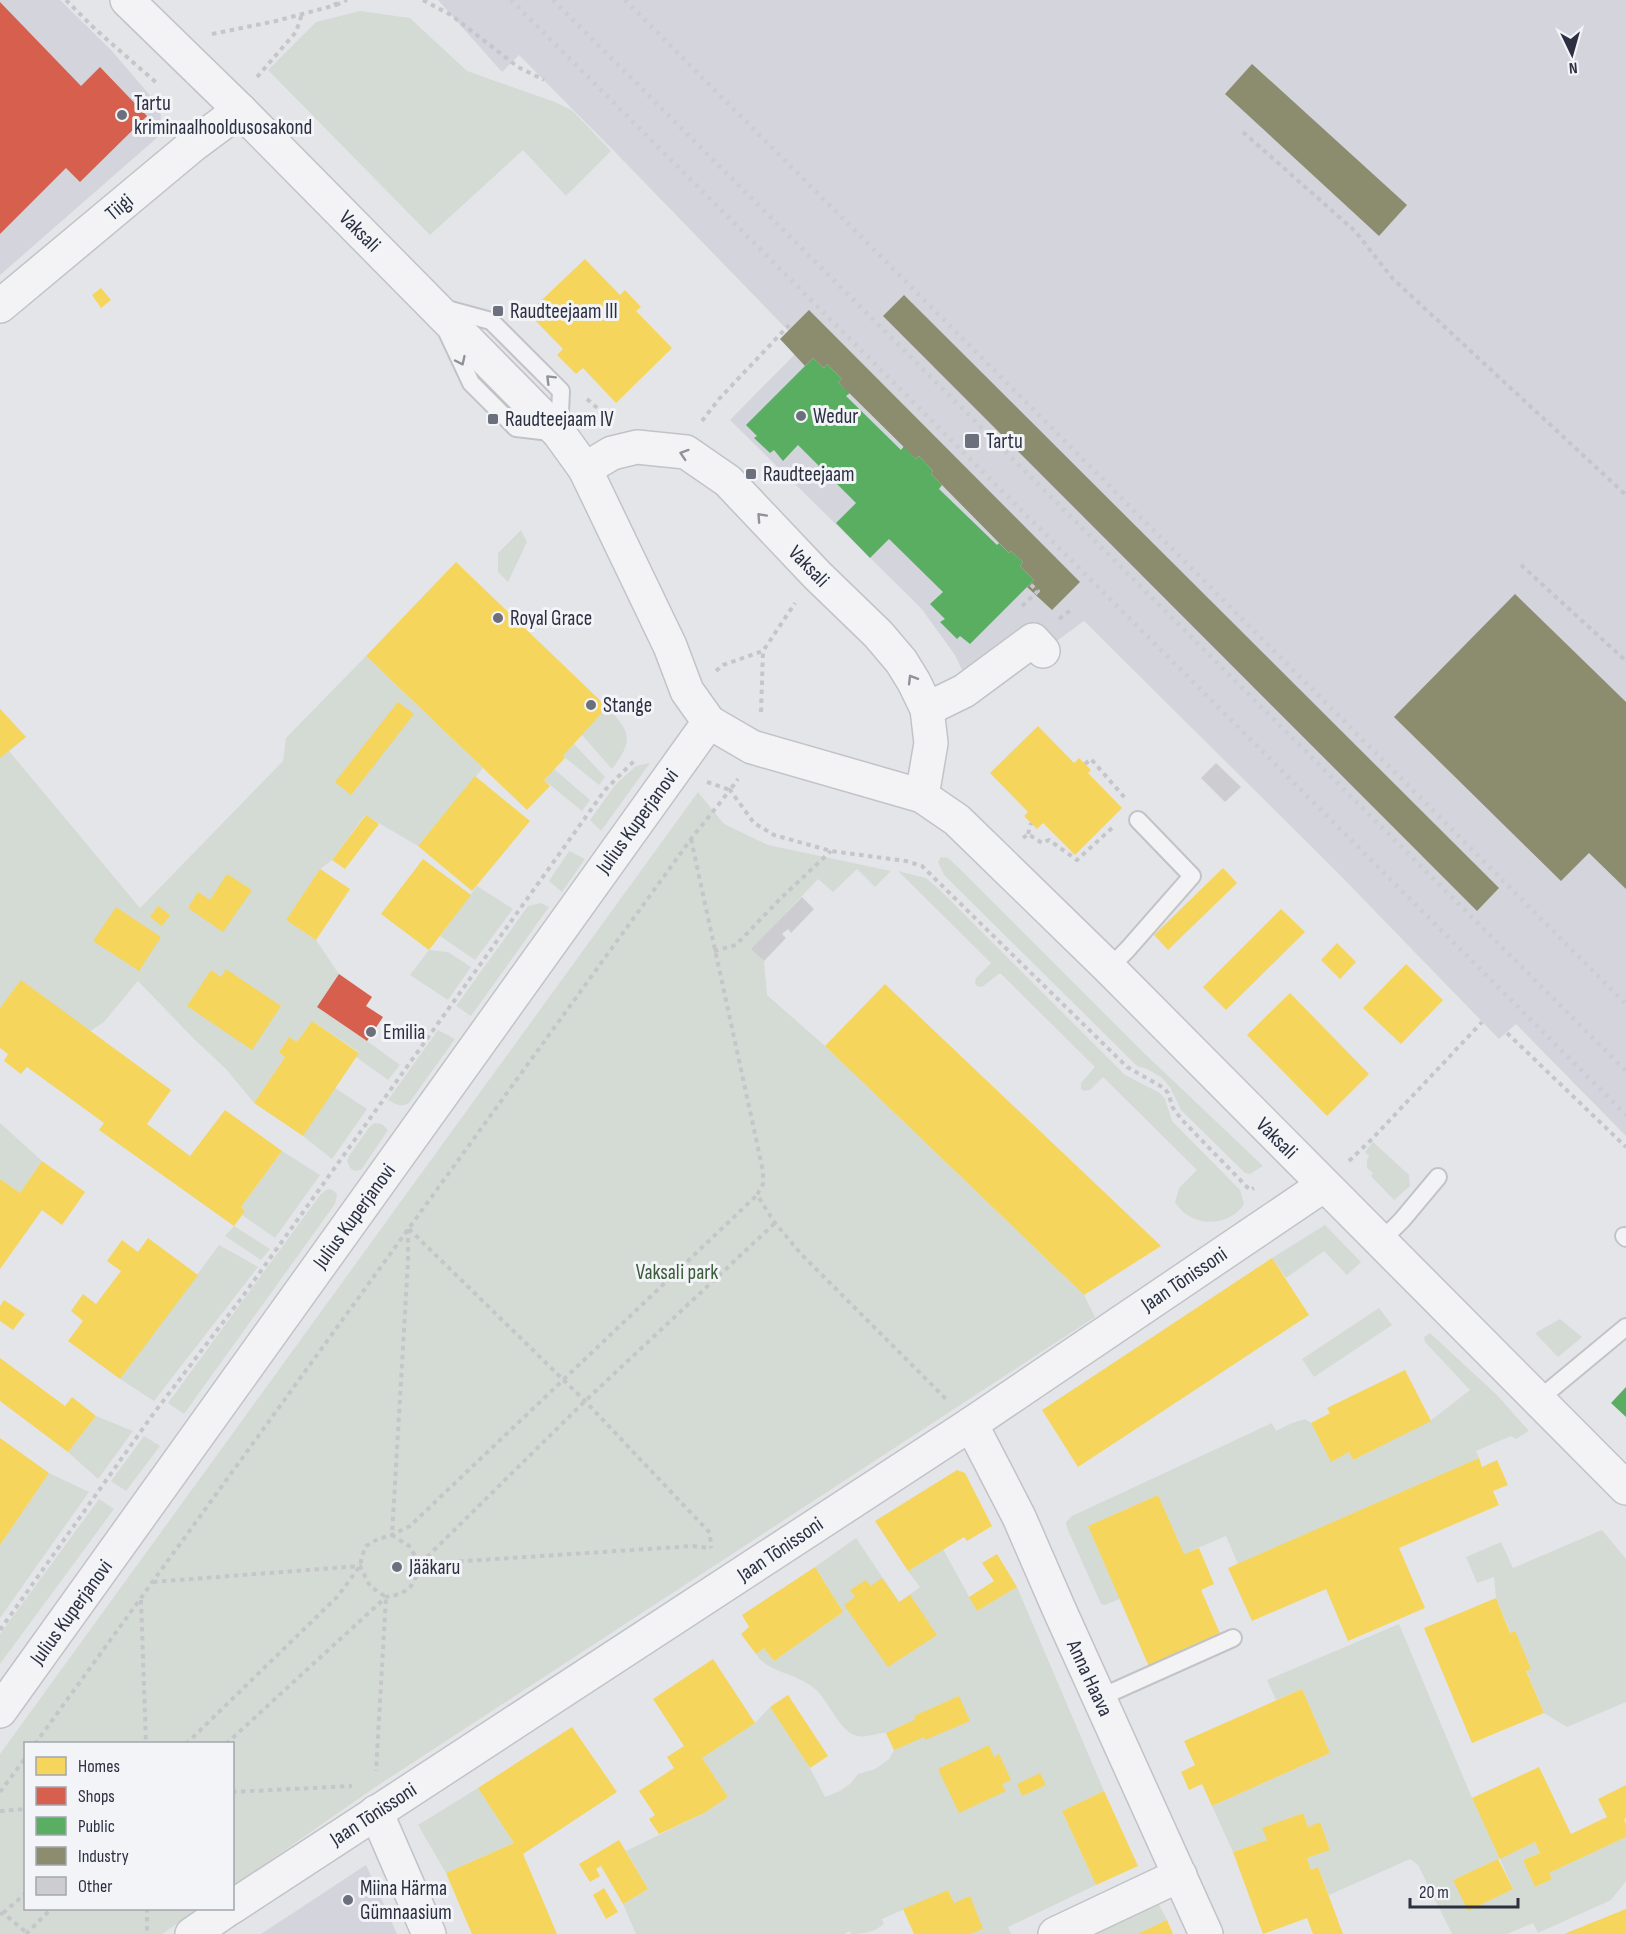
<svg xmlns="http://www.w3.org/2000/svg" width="1626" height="1934" font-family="'Sofia Sans Condensed',sans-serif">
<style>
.built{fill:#d3d4dc}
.green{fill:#d4dbd5;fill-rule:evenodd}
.homes{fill:#f6d55c}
.shops{fill:#d6604d}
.public{fill:#5aae61}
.industry{fill:#8c8c6e}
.building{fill:#cdcdd1}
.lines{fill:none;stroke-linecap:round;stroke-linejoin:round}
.service-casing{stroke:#c2c3c7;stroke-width:20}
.minor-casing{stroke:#c2c3c7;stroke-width:36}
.tertiary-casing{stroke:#c2c3c7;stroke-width:36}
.path{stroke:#c5c6ca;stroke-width:4;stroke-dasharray:4.5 4.5;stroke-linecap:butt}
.service{stroke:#f3f3f5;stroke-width:16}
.minor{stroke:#f3f3f5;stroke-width:33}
.tertiary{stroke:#f3f3f5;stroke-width:33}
.rail{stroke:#cccdd0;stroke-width:4.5;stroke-dasharray:3 6;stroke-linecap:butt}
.oneway{stroke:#90929b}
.poi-dot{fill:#6c6f7c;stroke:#f2f4f7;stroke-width:2}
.labels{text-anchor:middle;stroke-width:6;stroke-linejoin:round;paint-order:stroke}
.poi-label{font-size:21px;fill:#2c3041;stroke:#f2f4f7;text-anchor:start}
.street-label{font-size:21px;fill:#2c3041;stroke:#f2f4f7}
.park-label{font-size:21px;fill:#3b5b3b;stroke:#f2f4f7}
</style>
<rect width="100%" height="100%" fill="#e4e5e9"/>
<!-- built -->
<g class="built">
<polygon points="0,0 60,0 112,51 153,99 161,115 159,136 0,275"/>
<polygon points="438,0 1626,0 1626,1136 1516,1024 1499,1039 1336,871 1084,621 1043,651 974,696 955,655 921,608 730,420 803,346 615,152 519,55 502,72"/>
<polygon points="366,1865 397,1934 261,1934"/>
</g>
<!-- green -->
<g class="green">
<polygon points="360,11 410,18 467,71 555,102 573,111 611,151 566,196 523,150 430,235 268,70 316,22"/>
<polygon points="521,530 527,542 508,582 498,572 498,553"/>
<polygon points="366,656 483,768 418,846 365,815 332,860 320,869 286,920 316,940 339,974 318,1008 367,1041 400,1065 388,1080 356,1057 359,1052 312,1021 297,1042 289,1037 279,1052 285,1057 254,1103 226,1069 194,1039 138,981 104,1022 89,1032 0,1008 0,709 26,737 9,751 140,908 283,761 286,738"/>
<path d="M607 707C631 733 634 739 612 769L581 734Z"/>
<polygon points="574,744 605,777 599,785 563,756"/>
<polygon points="650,763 601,831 590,820 615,785 636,766"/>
<polygon points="554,769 590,800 582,811 544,780"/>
<polygon points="698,792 724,824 768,845 891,871 875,887 857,869 833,892 818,879 752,949 764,961 767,995 825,1046 1084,1295 1095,1317 374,1788 233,1886 232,1744 26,1744 26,1908 199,1909 162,1934 0,1934 0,1754"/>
<polygon points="569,851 585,859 562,892 549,881"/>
<polygon points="941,857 948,858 960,869 1145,1054 1263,1166 1250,1174 1245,1173 1181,1110 1170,1087 1161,1077 1147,1069 1137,1066 944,875 938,862"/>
<path d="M898 871 926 878 938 888 1125 1075 1160 1093 1165 1099 1172 1121 1240 1190 1244 1204C1233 1222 1206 1227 1189 1216 1183 1213 1179 1207 1175 1203L1179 1188 1197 1170 1103 1077 1090 1090 1084 1091 1081 1089V1083L1095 1067 1000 973 982 987 977 986 975 983 976 978 991 963Z"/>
<polygon points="477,886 513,909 475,960 440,936"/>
<polygon points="541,903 549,907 471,1016 456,1006 528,906"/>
<polygon points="429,950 448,952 471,967 448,1000 410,975"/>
<path d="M438 1030 455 1039 409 1103C400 1108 396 1104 388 1100Z"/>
<polygon points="335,1088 367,1109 332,1159 303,1136"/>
<polygon points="0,1123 42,1161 20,1193 0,1179"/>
<polygon points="375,1123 382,1124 388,1130 361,1170 355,1171 350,1168 347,1161 349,1156 370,1126"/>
<polygon points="1373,1142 1409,1175 1410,1186 1394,1200 1371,1176 1373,1173 1367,1168 1367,1160 1369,1156 1365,1152"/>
<polygon points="282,1151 320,1175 275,1238 242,1215 245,1211 241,1207"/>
<polygon points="331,1189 337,1194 335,1204 184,1414 168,1403 320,1195 326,1190"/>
<polygon points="1325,1225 1361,1262 1347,1275 1324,1251 1286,1278 1272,1258"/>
<polygon points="234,1226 270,1249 261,1260 225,1236"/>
<polygon points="219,1245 258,1267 154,1401 120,1379"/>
<polygon points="1379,1308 1392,1325 1314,1377 1302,1359"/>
<polygon points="1560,1319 1582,1337 1558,1357 1535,1333"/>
<polygon points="1430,1333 1497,1395 1529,1431 1516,1439 1511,1436 1476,1451 1479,1458 1238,1564 1226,1536 1184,1554 1158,1495 1088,1526 1120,1599 1104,1605 1101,1604 1067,1528 1066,1522 1072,1516 1272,1423 1276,1431 1292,1423 1305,1419 1311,1423 1331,1461 1349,1452 1353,1460 1430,1421 1470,1390 1425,1342 1424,1337"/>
<polygon points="96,1416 133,1431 98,1479 68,1452"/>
<polygon points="144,1436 160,1446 126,1491 111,1481"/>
<polygon points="49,1473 89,1492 0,1618 0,1545"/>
<polygon points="99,1499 114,1509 0,1664 0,1634"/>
<polygon points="1602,1530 1626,1559 1626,1702 1567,1727 1544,1713 1496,1598 1494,1577 1477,1583 1466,1557 1501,1542 1513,1568"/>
<path d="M856 1538 899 1602 920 1587 908 1571 943 1549 977 1611 1017 1587 1104 1791 1062 1811 1096 1885 1008 1927 1011 1934H967L948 1890 882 1919 884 1924C874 1932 864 1934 851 1934L850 1931 844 1934H636L623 1904 648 1889 626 1851 704 1813 728 1797 702 1758 755 1723 770 1707 810 1768 825 1797 840 1791 851 1783 858 1774 875 1769 889 1759 894 1750 886 1733C875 1733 864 1739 854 1735 838 1728 828 1700 815 1689 797 1673 766 1672 756 1654L764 1648 774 1661 843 1612 815 1567Z"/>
<path d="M1399 1624 1472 1798 1500 1858 1535 1842 1540 1853 1523 1860 1535 1887 1552 1879 1549 1873 1626 1837V1881L1611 1900 1538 1933 1533 1923 1507 1934H1452L1418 1865 1410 1859 1329 1895 1318 1867 1311 1870 1307 1858 1330 1850 1320 1823 1308 1827 1302 1813 1263 1828 1267 1840 1233 1852 1212 1806 1330 1753 1302 1689 1276 1700 1267 1680ZM1498 1859H1500L1513 1889 1453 1880Z"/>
<polygon points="478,1788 514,1843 446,1873 418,1825"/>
<polygon points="1155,1897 1167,1920 1137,1934 1076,1934"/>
</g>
<!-- homes -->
<g class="homes">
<polygon points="585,259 620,295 625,290 641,307 636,311 672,348 616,403 583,368 576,374 557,355 563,349 528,313"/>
<polygon points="101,288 111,300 101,308 92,295"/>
<polygon points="456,562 607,707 563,756 565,758 544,780 550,786 527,810 366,656"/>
<polygon points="398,702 414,714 351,795 335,782"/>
<polygon points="0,709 26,737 0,758"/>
<polygon points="1038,726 1074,763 1079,758 1091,770 1088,773 1122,808 1075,855 1043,823 1037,829 1024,816 1028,812 990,773"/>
<polygon points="475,776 530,821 472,891 418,846"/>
<polygon points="366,815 379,824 345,869 332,860"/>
<polygon points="423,859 471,895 429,950 381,914"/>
<polygon points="1223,868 1237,883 1168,950 1154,935"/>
<polygon points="320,869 350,889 316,940 286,920"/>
<polygon points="227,874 252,890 223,932 188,908 198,892 210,900"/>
<polygon points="158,906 170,915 162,926 150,917"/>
<polygon points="116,907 161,937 139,971 93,941"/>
<polygon points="1281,909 1305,932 1226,1010 1203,987"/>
<polygon points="1337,943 1356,962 1340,979 1321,960"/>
<polygon points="1406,964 1443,1000 1401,1044 1363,1008"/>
<polygon points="226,969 281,1006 252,1050 187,1006 211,970 221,977"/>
<polygon points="21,980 171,1090 147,1124 190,1156 225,1110 282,1151 241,1207 245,1211 234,1226 99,1130 104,1123 27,1067 21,1074 4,1061 8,1054 0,1048 0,1008"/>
<polygon points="885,984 1161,1246 1084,1295 825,1046"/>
<polygon points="1290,993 1369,1074 1327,1116 1247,1035"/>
<polygon points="312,1021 359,1053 303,1136 254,1103 285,1057 279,1052 289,1037 297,1042"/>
<polygon points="42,1161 85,1192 62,1225 42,1210 0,1269 0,1179 20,1193"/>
<polygon points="148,1238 198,1275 120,1379 68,1341 83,1321 71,1311 83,1294 96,1304 121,1271 107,1261 122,1240 138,1252"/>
<polygon points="1272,1258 1309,1315 1078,1467 1042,1410"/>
<polygon points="4,1300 25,1314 13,1330 0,1321 0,1306"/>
<polygon points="0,1358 65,1406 72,1397 96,1416 68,1452 0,1401"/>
<polygon points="1405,1370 1431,1421 1353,1460 1349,1452 1331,1462 1311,1423 1330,1413 1327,1408"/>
<polygon points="0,1438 49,1473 0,1545"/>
<polygon points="1479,1458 1482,1467 1497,1460 1508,1485 1493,1491 1499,1505 1399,1548 1425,1608 1348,1641 1326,1589 1252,1621 1228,1568"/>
<polygon points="957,1470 965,1473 992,1526 967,1541 964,1537 908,1571 875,1521"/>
<polygon points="1158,1495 1184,1554 1199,1548 1214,1584 1201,1590 1222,1638 1150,1669 1088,1526"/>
<polygon points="997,1554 1017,1587 977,1611 969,1597 994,1581 982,1563"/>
<polygon points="815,1567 843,1612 774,1661 764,1648 756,1654 741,1634 749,1627 742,1615"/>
<polygon points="882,1578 899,1602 910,1595 937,1635 888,1667 844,1605 855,1597 850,1590 866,1580 871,1586"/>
<polygon points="1496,1598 1510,1633 1515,1631 1531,1669 1526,1671 1544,1713 1472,1743 1424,1628"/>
<polygon points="713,1659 755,1723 702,1758 728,1797 704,1813 659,1834 649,1819 655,1815 639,1791 674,1768 667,1757 684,1746 653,1699"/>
<polygon points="1302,1689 1330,1753 1212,1806 1202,1784 1189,1790 1181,1772 1195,1765 1184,1741"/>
<polygon points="788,1695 828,1756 810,1768 770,1707"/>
<polygon points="959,1696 970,1721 925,1740 924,1737 894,1750 886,1733 916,1719 914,1716"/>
<polygon points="572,1727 617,1792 523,1854 557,1934 472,1934 446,1873 514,1843 478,1788"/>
<polygon points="989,1745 994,1757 999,1754 1011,1780 1002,1784 1006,1791 959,1813 938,1769"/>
<polygon points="1539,1767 1571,1834 1607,1817 1598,1799 1626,1785 1626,1818 1624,1819 1626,1824 1626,1837 1549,1873 1552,1879 1535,1887 1523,1860 1540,1853 1535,1842 1500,1859 1472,1798"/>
<polygon points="1040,1773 1046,1785 1022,1796 1017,1784"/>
<polygon points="1104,1791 1138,1866 1096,1885 1062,1811"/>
<polygon points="1303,1813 1308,1827 1320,1822 1330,1850 1307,1858 1311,1870 1318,1867 1343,1934 1313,1934 1307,1918 1263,1934 1233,1852 1267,1840 1262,1828"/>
<polygon points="619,1840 648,1889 623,1904 601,1866 596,1869 600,1876 590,1882 579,1864"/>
<polygon points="1498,1859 1513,1889 1468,1911 1453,1880"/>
<polygon points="604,1888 618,1912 606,1919 593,1895"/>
<polygon points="948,1890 954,1903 970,1896 983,1929 969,1934 914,1934 903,1909"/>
<polygon points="1626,1909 1626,1934 1564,1934"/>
<polygon points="1167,1920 1173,1934 1137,1934"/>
</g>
<!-- shops -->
<g class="shops">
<polygon points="0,2 81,86 100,67 147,116 80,182 66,168 0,234"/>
<polygon points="339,974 372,997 366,1006 383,1017 367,1041 317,1007"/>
</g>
<!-- public -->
<g class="public">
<polygon points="813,358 824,368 827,364 842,379 838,382 850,393 846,396 901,450 904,446 916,459 919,456 933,471 931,474 942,485 939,489 997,545 999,543 1009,553 1011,551 1023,562 1020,566 1034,580 970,644 960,636 957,639 940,622 945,619 930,604 943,592 889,539 870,558 836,523 856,503 798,445 783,461 774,450 770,453 754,438 757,436 746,425"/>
<polygon points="1626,1387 1626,1417 1611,1403"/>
</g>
<!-- industry -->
<g class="industry">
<polygon points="1252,64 1407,205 1379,236 1225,94"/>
<polygon points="904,295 1499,888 1477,911 883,316"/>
<polygon points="809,310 1080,582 1052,610 1027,587 1034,580 1020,566 1023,562 1011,551 1009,553 942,485 931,474 933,471 919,456 916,459 838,382 842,379 827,364 824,368 813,358 805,366 780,339"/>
<polygon points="1515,594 1626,702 1626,889 1589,853 1561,881 1394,717"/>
</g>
<!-- building -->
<g class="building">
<polygon points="1216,763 1241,787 1225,802 1201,778"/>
<polygon points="802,897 814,909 791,933 788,929 782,934 786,938 764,961 751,949"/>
</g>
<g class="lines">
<!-- service casing -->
<g class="service-casing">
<g id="service">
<polyline points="443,308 491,321 561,391 559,433 516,428 471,383 448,334"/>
<polyline points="1109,968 1127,950 1192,876 1138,820"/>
<polyline points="1624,1236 1626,1238"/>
<polyline points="1380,1242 1402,1220 1438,1177"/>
<polyline points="1538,1400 1626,1327"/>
<polyline points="1099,1698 1233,1638"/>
</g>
</g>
<!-- minor casing -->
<g class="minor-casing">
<g id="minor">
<polyline points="0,306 193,145 240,110"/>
<polyline points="585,469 612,453 637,447 686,452 728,481 817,575 878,634 901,661 914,682 927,709 931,743 922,796"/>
<polyline points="927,709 964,691 1033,640 1043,651"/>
<polyline points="971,1424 1019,1517 1059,1609 1206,1934"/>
<polyline points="0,1711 709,722"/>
<polyline points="376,1812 429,1934"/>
<polyline points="232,1907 971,1424 1324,1185"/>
<polyline points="192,1934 230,1908"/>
<polyline points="1055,1934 1180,1875"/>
</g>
</g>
<!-- tertiary casing -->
<g class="tertiary-casing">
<polyline id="tertiary" points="127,0 240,110 559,433 585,469 670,646 687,691 709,722 752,747 922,796 957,820 1109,968 1626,1488"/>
</g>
<!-- path -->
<g class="path">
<polyline points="66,0 95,29 159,85"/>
<polyline points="423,0 451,15 518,67 544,80"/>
<polyline points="336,5 347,0"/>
<polyline points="212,34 276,21 336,5 334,0"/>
<polyline points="257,77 296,32 302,14"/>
<polyline points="1243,132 1355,231 1393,279 1626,495"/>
<polyline points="587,399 602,412"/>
<polyline points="702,421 719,399 789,325"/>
<polyline points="1521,565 1626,661"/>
<polyline points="1022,606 1038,591 1030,584"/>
<polyline points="1059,619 1072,609"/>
<polyline points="716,671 723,665 763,651 795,603"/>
<polyline points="761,712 763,651"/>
<polyline points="1085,764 1091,759 1125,798"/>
<polyline points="707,782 730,790 738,779"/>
<polyline points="1028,834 1031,823"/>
<polyline points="1023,838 1028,834 1042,843 1049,840 1077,860 1112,828"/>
<polyline points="691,839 763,1171 763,1184 757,1195 775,1223 802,1255 947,1400"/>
<polyline points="714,951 736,945 781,898 831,851"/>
<polyline points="1507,1033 1626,1147"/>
<polyline points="1349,1161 1372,1139 1482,1022"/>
<polyline points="408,1229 408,1261 392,1535 409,1546 420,1564 693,1546 711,1548"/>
<polyline points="409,1229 585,1401 710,1533 711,1548"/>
<polyline points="153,1582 360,1566 370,1586 386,1597 376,1771"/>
<polyline points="141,1600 146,1744"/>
<polyline points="0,1630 151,1417 243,1296 605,790 636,759"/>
<polyline points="35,1744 691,839 730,790 754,823 774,835 831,851 906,861 922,866 1127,1067 1164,1088 1168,1093 1173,1108 1182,1120 1250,1190 1254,1188"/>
<polyline points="186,1744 338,1596 360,1566 362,1556 366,1546 378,1539 392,1535 410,1526 757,1195"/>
<path d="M226 1744 386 1597C410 1593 414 1586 420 1564L585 1401 775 1223"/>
<polyline points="0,1792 26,1757"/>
<polyline points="232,1792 352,1786"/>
<polyline points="0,1811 26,1809"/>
<polyline points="147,1908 147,1934"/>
<polyline points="3,1913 26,1893"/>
<polyline points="0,1914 3,1913 27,1933"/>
<polyline points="26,1934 52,1908"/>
</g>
<!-- service -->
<use href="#service" class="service"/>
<!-- minor -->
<use href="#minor" class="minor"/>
<!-- tertiary -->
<use href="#tertiary" class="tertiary"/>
<!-- rail -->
<g class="rail">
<polyline points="511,0 1626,1115"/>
<polyline points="553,0 1626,1071"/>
<polyline points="625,0 1626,1004"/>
</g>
</g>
<!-- one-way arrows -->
<defs><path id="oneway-chevron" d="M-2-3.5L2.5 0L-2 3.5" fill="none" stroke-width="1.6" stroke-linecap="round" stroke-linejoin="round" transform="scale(1.5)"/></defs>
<g class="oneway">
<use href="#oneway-chevron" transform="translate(461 361) rotate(65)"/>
<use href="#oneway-chevron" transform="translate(550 379) rotate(-135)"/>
<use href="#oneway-chevron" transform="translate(684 454) rotate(-162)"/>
<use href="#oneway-chevron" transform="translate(761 517) rotate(-133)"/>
<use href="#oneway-chevron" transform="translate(912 679) rotate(-121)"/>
</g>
<!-- markers -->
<g class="poi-dot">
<circle cx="122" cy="115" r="6"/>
<rect x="492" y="305" width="12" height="12" rx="3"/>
<circle cx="801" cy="416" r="6"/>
<rect x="487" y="413" width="12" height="12" rx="3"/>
<rect x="964" y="433" width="16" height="16" rx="3"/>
<rect x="745" y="468" width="12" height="12" rx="3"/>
<circle cx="498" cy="618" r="6"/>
<circle cx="591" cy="705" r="6"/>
<circle cx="371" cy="1032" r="6"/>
<circle cx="397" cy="1567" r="6"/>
<circle cx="348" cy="1900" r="6"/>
</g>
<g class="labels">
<!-- poi labels -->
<g class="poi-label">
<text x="134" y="110">Tartu<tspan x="134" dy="24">kriminaalhooldusosakond</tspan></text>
<text x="510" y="318">Raudteejaam III</text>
<text x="813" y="423">Wedur</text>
<text x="505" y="426">Raudteejaam IV</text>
<text x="986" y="448">Tartu</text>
<text x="763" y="481">Raudteejaam</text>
<text x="510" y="625">Royal Grace</text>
<text x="603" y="712">Stange</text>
<text x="383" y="1039">Emilia</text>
<text x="409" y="1574">Jääkaru</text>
<text x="360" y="1895">Miina Härma<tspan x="360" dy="24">Gümnaasium</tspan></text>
</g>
<!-- street labels -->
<g class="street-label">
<text transform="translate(119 207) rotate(-40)" y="7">Tiigi</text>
<text transform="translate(360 231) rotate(45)" y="7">Vaksali</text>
<text transform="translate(809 566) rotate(46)" y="7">Vaksali</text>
<text transform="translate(637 821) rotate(-54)" y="7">Julius Kuperjanovi</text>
<text transform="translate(1277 1138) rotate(45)" y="7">Vaksali</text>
<text transform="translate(354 1216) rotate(-54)" y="7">Julius Kuperjanovi</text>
<text transform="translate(1184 1279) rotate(-34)" y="7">Jaan Tõnissoni</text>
<text transform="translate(780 1549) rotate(-34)" y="7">Jaan Tõnissoni</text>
<text transform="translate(71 1612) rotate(-54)" y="7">Julius Kuperjanovi</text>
<text transform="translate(1090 1678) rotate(65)" y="7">Anna Haava</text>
<text transform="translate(373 1814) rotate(-33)" y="7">Jaan Tõnissoni</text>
</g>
<!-- park labels -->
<g class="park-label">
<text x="677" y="1279">Vaksali park</text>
</g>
</g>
<!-- legend -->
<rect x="24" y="1742" width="210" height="168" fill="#f2f4f7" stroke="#a3a6ae" stroke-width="1.5"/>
<rect x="36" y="1757" width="30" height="18" fill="#f6d55c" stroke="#a3a6ae" stroke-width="1.5"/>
<text x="78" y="1772" font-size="18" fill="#2c3041">Homes</text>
<rect x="36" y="1787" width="30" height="18" fill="#d6604d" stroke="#a3a6ae" stroke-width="1.5"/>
<text x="78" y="1802" font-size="18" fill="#2c3041">Shops</text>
<rect x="36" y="1817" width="30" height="18" fill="#5aae61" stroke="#a3a6ae" stroke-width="1.5"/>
<text x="78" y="1832" font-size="18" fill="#2c3041">Public</text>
<rect x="36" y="1847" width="30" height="18" fill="#8c8c6e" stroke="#a3a6ae" stroke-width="1.5"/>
<text x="78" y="1862" font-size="18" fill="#2c3041">Industry</text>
<rect x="36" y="1877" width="30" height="18" fill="#cdcdd1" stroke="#a3a6ae" stroke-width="1.5"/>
<text x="78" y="1892" font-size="18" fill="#2c3041">Other</text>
<!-- north arrow -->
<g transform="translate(1572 54) rotate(175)" stroke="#f2f4f7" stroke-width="4.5" paint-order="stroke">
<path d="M0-4.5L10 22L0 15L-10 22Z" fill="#2c3041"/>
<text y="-9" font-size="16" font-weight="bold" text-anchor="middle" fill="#2c3041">N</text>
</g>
<!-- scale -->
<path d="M1410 1898v9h108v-9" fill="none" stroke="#2c3041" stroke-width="3"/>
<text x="1419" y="1898" font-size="18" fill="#2c3041" stroke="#f2f4f7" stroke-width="4.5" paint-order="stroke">20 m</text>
</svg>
